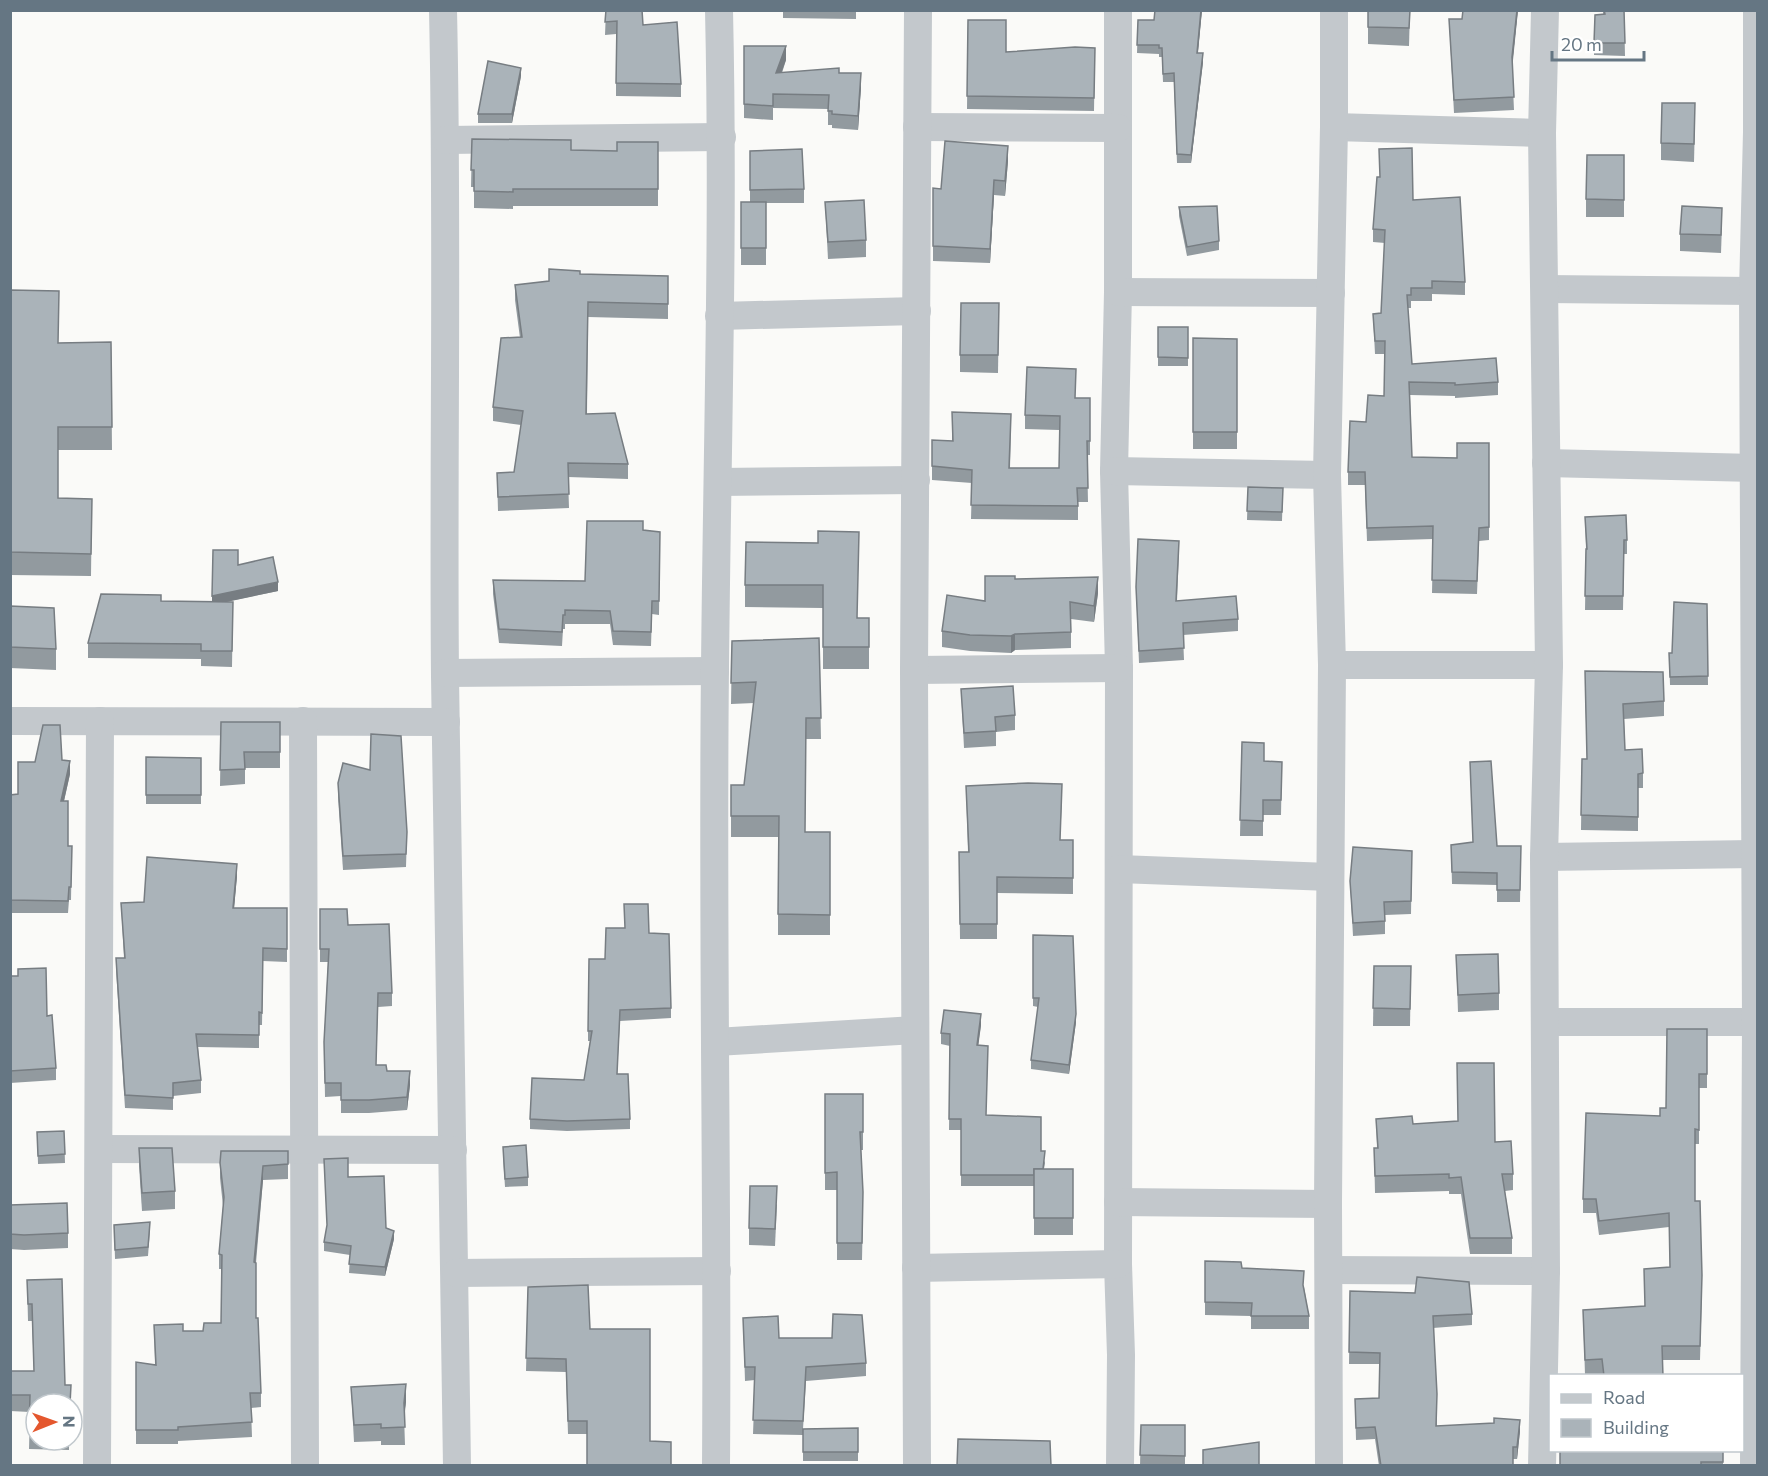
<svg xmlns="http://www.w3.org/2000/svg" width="1768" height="1476" font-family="Commissioner,sans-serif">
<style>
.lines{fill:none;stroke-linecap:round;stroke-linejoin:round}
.minor{stroke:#c3c8cc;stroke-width:28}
.wall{fill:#929a9f}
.shaded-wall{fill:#777d82}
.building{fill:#aab3b9;stroke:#777d82;stroke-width:1.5}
</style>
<rect width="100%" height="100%" fill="#fafaf8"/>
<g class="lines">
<!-- minor -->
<g class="minor">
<path d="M443 10C448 232 443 454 445 676 448 939 455 1202 457 1466"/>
<polyline points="1118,10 1118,292 1114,471 1119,668 1118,1264 1121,1355 1120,1466"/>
<polyline points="917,127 1118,128"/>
<polyline points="1334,127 1542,133"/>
<polyline points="446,140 722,137"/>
<polyline points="1545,289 1753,291"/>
<polyline points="1118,292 1331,293"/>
<polyline points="719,316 917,311"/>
<polyline points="1546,463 1755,468"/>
<polyline points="1114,471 1327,475"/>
<polyline points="718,482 916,480"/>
<polyline points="1332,665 1549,665"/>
<polyline points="914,670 1119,668"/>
<polyline points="445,673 715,671"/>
<polyline points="10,721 446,722"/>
<polyline points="303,721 305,1466"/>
<polyline points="1544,857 1754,854"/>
<polyline points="1119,869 1330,877"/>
<polyline points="1545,1022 1758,1022"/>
<polyline points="716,1042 915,1030"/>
<polyline points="100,1149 453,1150"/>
<polyline points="1118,1202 1328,1204"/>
<polyline points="916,1268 1118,1264"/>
<polyline points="1330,1270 1546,1271"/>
<polyline points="456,1273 717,1271"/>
<polyline points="97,1466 100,721"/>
<path d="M716 1466C718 1200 712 934 715 668 717 449 724 230 719 10"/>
<polyline points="917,1466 914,670 918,10"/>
<polyline points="1329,1466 1328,1204 1332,665 1327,475 1334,127 1334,10"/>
<polyline points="1542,1466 1546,1271 1544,857 1549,665 1542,133 1545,10"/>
<polyline points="1754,1466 1756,1022 1753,291 1757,132 1757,10"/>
</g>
</g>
<!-- wall -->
<g class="wall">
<polygon points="606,10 643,25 681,84 681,97 616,96 616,34 605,35"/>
<polygon points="783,10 889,10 889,12 856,12 856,19 783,18"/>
<polygon points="1155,10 1202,10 1198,53 1203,62 1191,163 1177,163 1174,82 1163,82 1162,57 1159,57 1159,54 1137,53 1138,20 1154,20"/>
<polygon points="1368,10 1410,10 1409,46 1368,44"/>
<polygon points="1463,10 1518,10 1512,66 1514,110 1454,113 1449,19 1462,19"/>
<polygon points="1603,10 1624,10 1625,56 1594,55 1594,43 1603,14"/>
<polygon points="968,20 1006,52 1095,48 1094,111 967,109"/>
<polygon points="744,46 786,60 782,73 839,73 861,87 858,130 832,128 832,125 828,125 828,109 773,108 773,120 744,118"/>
<polygon points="521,76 512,123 478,123 478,114"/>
<polygon points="1695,121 1694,162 1661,160 1661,143"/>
<polygon points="472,139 571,150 617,151 658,142 658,206 513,206 513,209 474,208 474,187 471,187"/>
<polygon points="750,151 804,189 804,203 766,203 766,265 741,265 741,202 750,202"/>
<polygon points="1624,155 1624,217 1586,217 1586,199"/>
<polygon points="1008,161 1005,196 994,195 990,263 933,261 933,188 941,189"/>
<polygon points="1413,200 1465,282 1465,295 1432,294 1432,301 1411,301 1411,308 1408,308 1412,364 1498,382 1498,395 1455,398 1455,396 1410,395 1412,457 1457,458 1489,443 1489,540 1479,541 1477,594 1432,593 1433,539 1367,541 1365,485 1348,485 1348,472 1366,422 1384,396 1384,354 1375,354 1373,314 1381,313 1385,243 1373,242 1373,229"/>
<polygon points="825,202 866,240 866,257 828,259"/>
<polygon points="1179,207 1219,241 1219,250 1187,256 1179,216"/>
<polygon points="1722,225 1721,253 1680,251 1680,234"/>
<polygon points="580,274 668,276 668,319 588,317 587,414 628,464 628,479 568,477 569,508 498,511 497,473 514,472 521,425 493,421 493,407 520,338 515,300 515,285 549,281"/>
<polygon points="10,290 58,343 111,342 112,450 58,450 58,498 92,499 91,576 10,575"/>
<polygon points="999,303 998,373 960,372 960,355"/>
<rect x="1158" y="327" width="30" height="39"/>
<polygon points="1193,338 1237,339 1237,449 1193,449"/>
<polygon points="1076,398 1090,398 1090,455 1087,455 1088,502 1078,502 1078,520 971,519 972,483 932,480 932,440 952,441 952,412 1011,428 1010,468 1059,468 1059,430 1025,429 1025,415"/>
<polygon points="1248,487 1283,488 1282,521 1247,520"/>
<polygon points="1585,517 1627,540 1627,554 1624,554 1623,610 1585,610 1586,549"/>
<polygon points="643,530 660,532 659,615 652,614 651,646 613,645 610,624 565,624 565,629 563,629 562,646 499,643 493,594 493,580 585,581"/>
<polygon points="818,543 858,618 869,618 869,669 823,669 823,608 745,607 745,585"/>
<polygon points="1179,552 1177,601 1238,619 1238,631 1183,635 1184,660 1139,663 1136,587"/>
<polygon points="238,565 278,591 225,602 233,602 232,667 201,666 201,659 88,658 88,643 161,601 212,602"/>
<polygon points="1015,579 1098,593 1094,622 1071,619 1071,648 1015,650 1011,653 970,651 942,647 942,631"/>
<polygon points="1707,604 1708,685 1670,685 1669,653 1672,653"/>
<polygon points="10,606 56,649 56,670 10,668"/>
<polygon points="819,638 821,739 806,739 805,832 830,832 830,935 778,935 778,837 731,837 731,785 744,785 754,703 731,704 732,641"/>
<polygon points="1585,686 1664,701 1664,716 1624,719 1625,750 1643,773 1643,788 1638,788 1638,831 1581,830 1582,759 1587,759"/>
<polygon points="961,689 1015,715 1015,730 996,732 996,746 964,748"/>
<polygon points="221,722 280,722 280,768 245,768 245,784 220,786"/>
<polygon points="1242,742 1264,761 1282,762 1281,815 1263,815 1263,836 1240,836"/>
<polygon points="146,757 201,758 201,804 146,804"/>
<polygon points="62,760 70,774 64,801 68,846 72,846 71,900 69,900 68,913 10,913 10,795 18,794 35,762"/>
<polygon points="1470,762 1497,846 1521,846 1520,902 1497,902 1497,885 1452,884 1451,845 1473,843"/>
<polygon points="338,783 407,832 406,867 343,870 338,797"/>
<polygon points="966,786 1062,800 1060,840 1073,840 1073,894 997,893 997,939 960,939 959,852 968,852"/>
<polygon points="1412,851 1411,914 1385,915 1385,934 1353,936 1350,881"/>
<polygon points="237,876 234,908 287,908 287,962 263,961 262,1025 259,1025 259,1048 198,1047 201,1080 201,1093 173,1096 173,1110 125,1108 116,970 116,958 124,958 121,903 144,902"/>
<polygon points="320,909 348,925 392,993 392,1006 378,1007 376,1065 410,1085 407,1110 369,1113 341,1113 341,1096 325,1097 324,1042 328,962 320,962"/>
<polygon points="649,933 671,1008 671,1018 620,1021 617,1074 630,1119 630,1129 567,1131 530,1129 530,1119 584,1080 590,1041 588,1041 588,1031 605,959"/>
<polygon points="1033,935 1076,1022 1069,1074 1031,1069 1031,1060 1038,1007 1033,1006"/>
<polygon points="1456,955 1499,993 1499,1010 1458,1012"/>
<polygon points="1374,966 1411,966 1410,1026 1373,1026"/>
<polygon points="10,976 47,1016 56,1068 56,1080 10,1083"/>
<polygon points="981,1025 978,1045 986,1115 1041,1151 1045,1163 1044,1169 1073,1169 1073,1235 1034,1235 1034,1186 961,1186 961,1130 949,1130 950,1046 941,1044 941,1033"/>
<polygon points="1707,1029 1707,1088 1699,1088 1699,1144 1695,1144 1695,1201 1702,1290 1700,1360 1662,1360 1663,1376 1602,1376 1602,1374 1585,1375 1583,1310 1644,1306 1670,1267 1669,1227 1599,1235 1596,1213 1583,1213 1583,1199 1666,1108"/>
<polygon points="825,1094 863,1094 863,1150 861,1150 863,1209 862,1260 837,1260 837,1190 825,1190"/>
<polygon points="1376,1119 1413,1124 1495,1142 1513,1174 1513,1190 1505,1191 1512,1238 1512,1254 1470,1254 1461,1194 1449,1194 1449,1191 1375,1193 1374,1148 1377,1148"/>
<polygon points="64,1131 65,1163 38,1164 37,1132"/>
<polygon points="139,1148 175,1191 175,1209 142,1211 139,1166"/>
<polygon points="288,1151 288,1179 263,1180 256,1263 256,1318 261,1393 261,1407 251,1408 252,1437 178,1441 178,1444 136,1444 136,1362 155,1365 154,1325 183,1331 203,1331 221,1323 221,1269 219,1269 219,1254 223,1206 220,1178 220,1163"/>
<polygon points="503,1156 528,1177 528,1186 505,1187"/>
<polygon points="348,1177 394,1239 385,1276 349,1273 350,1255 324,1251 324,1242"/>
<polygon points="777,1204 775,1246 749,1245 749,1228"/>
<polygon points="10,1205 68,1233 68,1248 24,1250 10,1249"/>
<polygon points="114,1225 150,1230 148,1256 115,1259"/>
<polygon points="1205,1261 1242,1268 1304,1287 1309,1316 1309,1329 1251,1329 1251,1316 1205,1315"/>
<polygon points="62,1279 36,1404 36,1440 69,1440 69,1450 29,1449 30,1412 10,1411 10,1371 34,1371 32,1321 28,1321 27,1280"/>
<polygon points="588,1285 587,1434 568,1434 566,1372 526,1371 528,1287"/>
<polygon points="1350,1291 1472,1314 1472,1325 1433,1328 1437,1426 1520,1431 1517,1459 1513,1459 1513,1466 1379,1466 1375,1439 1356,1440 1355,1399 1379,1398 1380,1364 1349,1364"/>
<polygon points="743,1318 779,1338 866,1363 866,1376 806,1381 803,1429 858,1428 858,1461 803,1461 803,1435 753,1434 755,1380 745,1381"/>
<polygon points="351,1387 406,1402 404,1415 405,1445 381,1445 381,1441 354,1442"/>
<polygon points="1141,1425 1185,1425 1185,1466 1140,1466"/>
<polygon points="1723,1450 1723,1466 1560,1466"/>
</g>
<!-- shaded-wall -->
<g class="shaded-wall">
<polygon points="1201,10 1202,10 1197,61 1197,53"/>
<polygon points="1517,10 1518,10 1512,70 1512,57"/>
<polygon points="786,46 786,60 776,87 776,73"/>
<polygon points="1203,53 1203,62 1191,163 1191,155"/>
<polygon points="521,68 521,76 512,123 512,114"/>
<polygon points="861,73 861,87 858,130 858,116"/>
<polygon points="1008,146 1008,161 1005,196 1005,181"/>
<polygon points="994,180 994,195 990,263 990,249"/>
<polygon points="1098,577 1098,593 1094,622 1094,606"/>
<polygon points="278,582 278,591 212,605 212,596"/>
<polygon points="1015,634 1015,650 1011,653 1011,636"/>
<polygon points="70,761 70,774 61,814 61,801"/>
<polygon points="237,864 237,876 233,920 233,908"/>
<polygon points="981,1014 981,1025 977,1056 977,1045"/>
<polygon points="1076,1014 1076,1022 1069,1074 1069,1065"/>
<polygon points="410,1071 410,1085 407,1110 407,1097"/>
<polygon points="263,1166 263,1180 254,1277 254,1262"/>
<polygon points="394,1231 394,1239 385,1276 385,1267"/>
<polygon points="406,1384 406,1402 404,1420 404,1403"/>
<polygon points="1520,1420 1520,1431 1517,1459 1517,1447"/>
</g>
<!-- building -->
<g class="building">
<polygon points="606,10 642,10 643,25 677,22 681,84 616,83 617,21 605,22"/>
<polygon points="1155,10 1201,10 1197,53 1203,53 1191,155 1177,154 1174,73 1163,74 1162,48 1159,48 1159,45 1137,45 1138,20 1154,20"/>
<polygon points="1368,10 1410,10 1409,28 1368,27"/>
<polygon points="1463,10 1517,10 1512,57 1514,97 1454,100 1449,19 1462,19"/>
<polygon points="1604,10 1624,10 1625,43 1594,43 1595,15 1605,14"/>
<polygon points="968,20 1006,20 1006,52 1075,47 1095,48 1094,98 967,96"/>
<polygon points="744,46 786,46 776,73 839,68 839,73 861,73 858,116 832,114 832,111 828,111 829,95 773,94 773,106 744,104"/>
<polygon points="488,61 521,68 512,114 478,114"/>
<polygon points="1662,103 1695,103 1694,144 1661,143"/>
<polygon points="472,139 571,140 571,150 617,151 617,142 658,142 658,189 513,189 513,192 474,191 474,170 471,170"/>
<polygon points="945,141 1008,146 1005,181 994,180 990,249 933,246 933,188 941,189"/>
<polygon points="1412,148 1413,200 1460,197 1465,282 1432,281 1432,288 1411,288 1411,295 1407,295 1412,364 1496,358 1498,382 1455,385 1455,383 1409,382 1412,457 1457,458 1457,443 1489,443 1489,527 1479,528 1477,581 1432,580 1433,526 1367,528 1365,472 1348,472 1350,421 1366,422 1368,395 1384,396 1385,341 1375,341 1373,314 1381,313 1385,230 1373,229 1377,177 1380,177 1379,149"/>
<polygon points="802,149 804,189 750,190 750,151"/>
<polygon points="1587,155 1624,155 1624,200 1586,199"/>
<polygon points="864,200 866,240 828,242 825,202"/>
<rect x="741" y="202" width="25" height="46"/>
<polygon points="1217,206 1219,241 1187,247 1179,207"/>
<polygon points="1682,206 1722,208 1721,235 1680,234"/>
<polygon points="549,269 580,271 580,274 668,276 668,304 588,302 586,414 615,413 628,464 568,463 569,494 498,497 497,473 514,472 523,411 493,407 501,338 522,337 515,285 549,281"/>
<polygon points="10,290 59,291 58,343 111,342 112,427 58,427 58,498 92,499 91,554 10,552"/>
<polygon points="961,303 999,303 998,355 960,355"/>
<polygon points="1158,327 1188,327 1188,358 1158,357"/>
<polygon points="1193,338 1237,339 1237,432 1193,432"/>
<polygon points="1027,367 1076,369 1075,398 1090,398 1090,441 1087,441 1088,488 1077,488 1078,506 971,505 972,470 932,466 932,440 953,441 952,412 1011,414 1009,468 1059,468 1060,416 1025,415"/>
<polygon points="1248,487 1283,488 1282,512 1247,511"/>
<polygon points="1626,515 1627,540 1624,540 1623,596 1585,596 1586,549 1587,549 1585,517"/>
<polygon points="587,521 643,521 643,530 660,532 659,601 652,601 651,632 613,631 610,611 565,610 565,615 563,615 562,632 499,629 493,580 585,581"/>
<polygon points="818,531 859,532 857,618 869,618 869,647 823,647 823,585 745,585 746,542 818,543"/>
<polygon points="1138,539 1179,541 1176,601 1236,596 1238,619 1183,623 1184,648 1139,651 1136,587"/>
<polygon points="213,550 238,550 238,565 273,557 278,582 212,596"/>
<polygon points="985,576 1015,576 1015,579 1098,577 1094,606 1070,602 1071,632 1015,634 1011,636 970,635 942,631 947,595 985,601"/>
<polygon points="101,594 161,595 161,601 233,602 232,651 201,651 201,644 88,643"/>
<polygon points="1674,602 1707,604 1708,676 1670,677 1669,653 1672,653"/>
<polygon points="10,606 54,608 56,649 10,647"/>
<polygon points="819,638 821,718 806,718 805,832 830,832 830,915 778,914 779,816 731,816 731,785 744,785 756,682 731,683 732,641"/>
<polygon points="1585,671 1663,672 1664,701 1623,704 1625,750 1642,749 1643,773 1638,774 1638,817 1581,815 1582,759 1587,759"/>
<polygon points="1013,686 1015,715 995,717 996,731 964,733 961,689"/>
<polygon points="221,722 280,722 280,752 244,752 245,769 220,770"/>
<polygon points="43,725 60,725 62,760 70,761 61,801 68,801 68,846 72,846 71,887 69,887 68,901 10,900 10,795 18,794 18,762 35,762"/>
<polygon points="371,734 401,736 407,832 406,854 343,856 338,783 343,763 370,770"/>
<polygon points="1242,742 1264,743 1264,761 1282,762 1281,800 1263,800 1263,821 1240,820"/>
<polygon points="146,757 201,758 201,795 146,795"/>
<polygon points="1491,761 1497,846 1521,846 1520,890 1497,890 1497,873 1452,872 1451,845 1473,842 1470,762"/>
<polygon points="1028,783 1062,784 1060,840 1073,840 1073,878 997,877 997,924 960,924 959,852 969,852 966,786"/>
<polygon points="1353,847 1412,851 1411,901 1384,902 1385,921 1353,923 1350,881"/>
<polygon points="147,857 237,864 233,908 287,908 287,949 263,948 262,1013 259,1012 259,1035 196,1034 201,1080 173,1083 173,1098 125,1095 116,958 125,958 121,903 144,902"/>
<polygon points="624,904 648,904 649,933 669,934 671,1008 620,1010 617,1074 628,1074 630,1119 567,1121 530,1119 532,1078 584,1080 592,1031 588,1031 589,959 605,959 606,928 625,928"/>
<polygon points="320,909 347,909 348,925 389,924 392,993 378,993 376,1065 386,1065 387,1071 410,1071 407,1097 369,1100 341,1100 341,1083 325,1083 324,1042 329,949 320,949"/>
<polygon points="1033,935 1073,936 1076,1014 1069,1065 1031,1060 1039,998 1033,998"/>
<polygon points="1498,954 1499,993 1458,995 1456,955"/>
<polygon points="1374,966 1411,966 1410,1009 1373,1008"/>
<polygon points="46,968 47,1016 52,1015 56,1068 10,1071 10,976 18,976 18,969"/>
<polygon points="944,1010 981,1014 977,1045 988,1046 986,1115 1041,1117 1041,1151 1045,1151 1043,1169 1034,1169 1034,1175 961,1175 961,1119 949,1119 950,1034 941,1033"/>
<polygon points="1667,1029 1707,1029 1707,1074 1699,1074 1699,1130 1695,1129 1695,1201 1700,1201 1702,1275 1700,1346 1662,1346 1663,1376 1604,1376 1602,1359 1585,1360 1583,1310 1645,1306 1644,1269 1670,1267 1669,1213 1599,1221 1596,1199 1583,1199 1586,1113 1660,1116 1660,1108 1666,1108"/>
<polygon points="1457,1063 1494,1063 1495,1142 1511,1141 1513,1174 1502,1174 1512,1238 1470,1238 1461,1177 1449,1178 1449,1174 1375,1176 1374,1148 1378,1148 1376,1119 1412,1116 1413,1124 1458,1121"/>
<polygon points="825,1094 863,1094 863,1132 860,1132 863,1192 862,1243 837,1243 837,1172 825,1173"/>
<polygon points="64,1131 65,1154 38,1156 37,1132"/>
<polygon points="526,1145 528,1177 505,1179 503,1147"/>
<polygon points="139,1148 172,1148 175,1191 142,1193"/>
<polygon points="221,1151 288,1151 288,1164 263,1166 254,1262 256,1263 256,1318 258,1318 261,1393 250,1393 252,1422 178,1427 178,1430 136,1430 136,1362 156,1365 154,1325 183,1324 183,1331 203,1331 204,1323 221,1323 222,1255 219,1254 224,1197 220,1163"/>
<polygon points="348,1158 348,1177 384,1176 386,1228 394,1231 385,1267 349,1264 351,1246 324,1242 327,1225 324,1159"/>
<rect x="1034" y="1169" width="39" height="49"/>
<polygon points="750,1186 777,1186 775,1229 749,1228"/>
<polygon points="67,1203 68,1233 24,1235 10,1234 10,1205"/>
<polygon points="150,1222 148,1247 115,1250 114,1225"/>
<polygon points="1205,1261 1241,1262 1242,1268 1304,1271 1303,1285 1309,1316 1251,1316 1252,1303 1205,1302"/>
<polygon points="1417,1277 1469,1282 1472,1314 1433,1316 1437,1394 1436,1426 1494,1423 1494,1418 1520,1420 1517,1447 1513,1447 1513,1466 1415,1466 1415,1465 1381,1466 1375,1427 1356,1428 1355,1399 1379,1398 1380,1353 1349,1352 1350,1291 1415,1293"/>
<polygon points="62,1279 65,1385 71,1385 70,1404 36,1404 36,1432 29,1432 30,1395 10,1395 10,1371 34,1371 32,1304 28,1304 27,1280"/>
<polygon points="588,1285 590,1329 650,1329 650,1441 671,1442 671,1466 587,1466 587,1421 568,1421 566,1359 526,1358 528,1287"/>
<polygon points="833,1314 862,1315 866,1363 806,1367 803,1421 753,1420 755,1367 745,1367 743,1318 778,1316 779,1338 832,1338"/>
<polygon points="406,1384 404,1403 405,1427 381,1428 381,1424 354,1425 351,1387"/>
<polygon points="1141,1425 1185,1425 1185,1456 1140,1455"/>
<polygon points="858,1428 858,1452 803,1452 803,1429"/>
<polygon points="958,1439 1050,1441 1051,1466 957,1466"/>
<polygon points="1259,1442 1259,1466 1203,1466 1203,1450"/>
<polygon points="1560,1450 1723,1450 1723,1462 1701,1462 1701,1466 1560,1466"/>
</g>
<!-- border -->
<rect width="1768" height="1476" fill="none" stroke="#657683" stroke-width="24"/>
<!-- legend -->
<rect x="1549" y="1374" width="195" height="78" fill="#ffffff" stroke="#c1c8cd" stroke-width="1.5"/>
<rect x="1561" y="1394" width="30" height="9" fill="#c3c8cc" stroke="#c1c8cd" stroke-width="1.5"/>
<text x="1603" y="1404" font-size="18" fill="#657683">Road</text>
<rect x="1561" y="1419" width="30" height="18" fill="#aab3b9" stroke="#c1c8cd" stroke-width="1.5"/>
<text x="1603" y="1434" font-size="18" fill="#657683">Building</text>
<!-- north arrow -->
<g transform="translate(54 1422) rotate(89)"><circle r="28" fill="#ffffff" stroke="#c1c8cd" stroke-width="1.5"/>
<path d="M0-4.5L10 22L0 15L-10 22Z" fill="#e4572e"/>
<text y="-9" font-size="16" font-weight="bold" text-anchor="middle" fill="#657683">N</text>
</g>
<!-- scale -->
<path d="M1552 51v9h92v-9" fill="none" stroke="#657683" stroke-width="3"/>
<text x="1561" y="51" font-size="18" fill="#657683" stroke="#ffffff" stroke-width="4.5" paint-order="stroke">20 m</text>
</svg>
